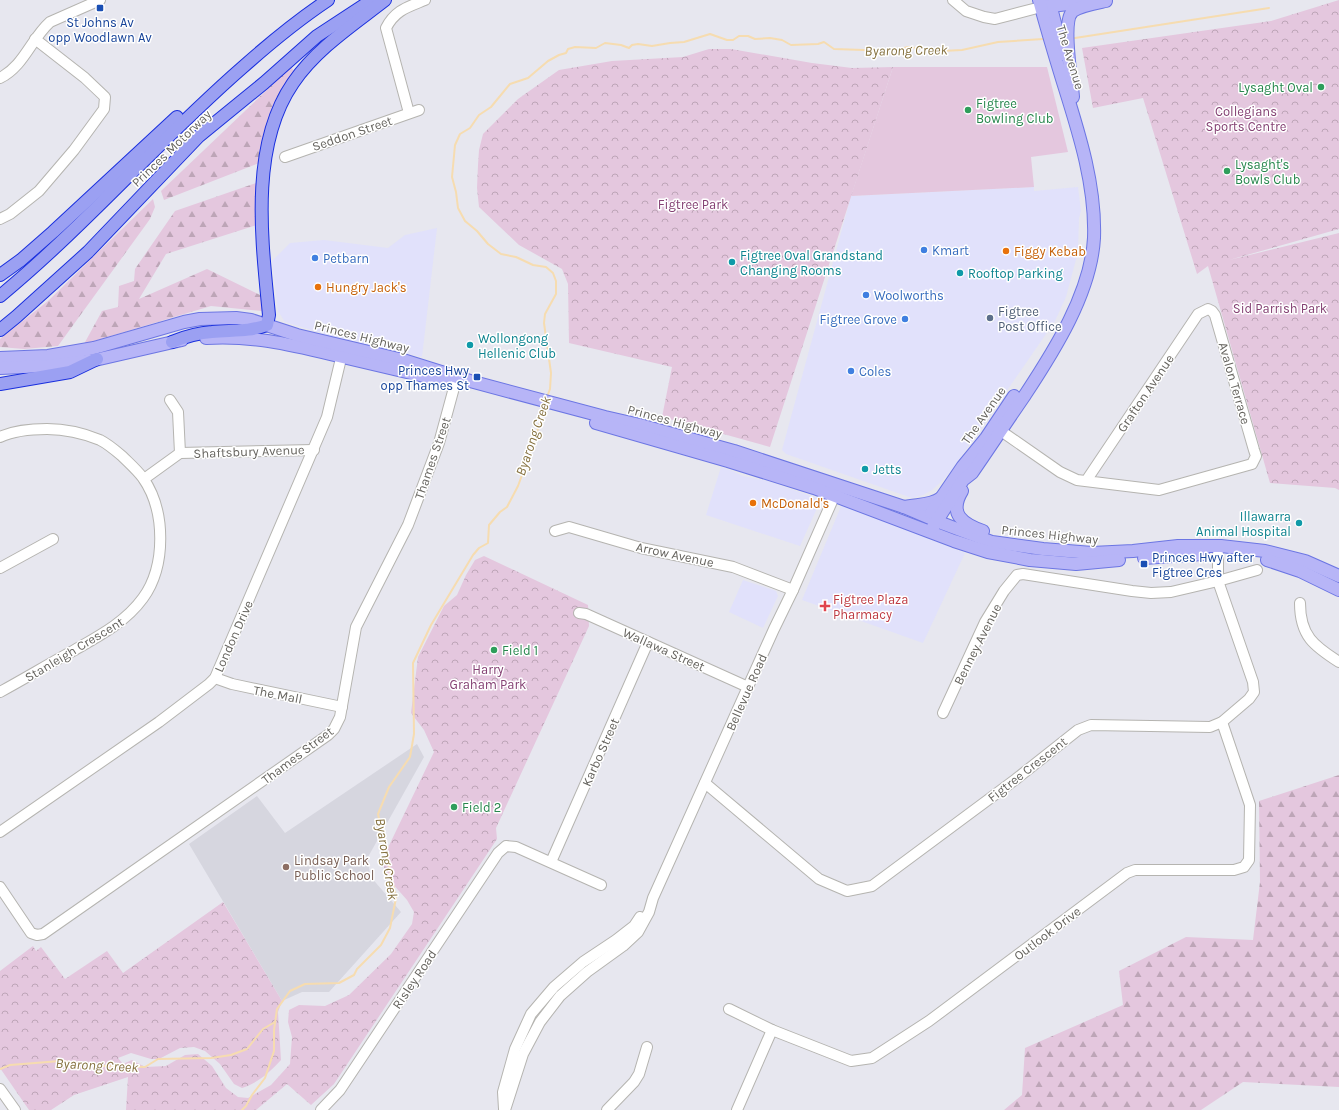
<svg xmlns="http://www.w3.org/2000/svg" width="1339" height="1110" font-family="Karla,sans-serif">
<style>
.commercial{fill:#e1e1fb}
.education{fill:#d6d6df}
.green{fill:#e4c7de}
.forest{fill:url(#forest-firs)}
.park{fill:url(#park-crowns)}
.lines{fill:none;stroke-linecap:round;stroke-linejoin:round}
.stream{stroke:#f6dcb0;stroke-width:2}
.minor-casing{stroke:#b5b4b0;stroke-width:12}
.major-casing{stroke:#6c76e3;stroke-width:14}
.highway-casing{stroke:#192fde;stroke-width:14}
.minor{stroke:#fff;stroke-width:10}
.major{stroke:#b7b5f7;stroke-width:12}
.highway{stroke:#9ba0f2;stroke-width:12}
.transit-dot{fill:#1a4fb4;stroke:#fff;stroke-width:1.5}
.leisure-dot{fill:#2e9e5b;stroke:#fff;stroke-width:1.5}
.shop-dot{fill:#3f7fe0;stroke:#fff;stroke-width:1.5}
.food-dot{fill:#e8710a;stroke:#fff;stroke-width:1.5}
.culture-dot{fill:#0f9aa8;stroke:#fff;stroke-width:1.5}
.service-dot{fill:#5c6f8a;stroke:#fff;stroke-width:1.5}
.health-dot{fill:#e0444e;stroke:#fff;stroke-width:1.5}
.education-dot{fill:#8d6e63;stroke:#fff;stroke-width:1.5}
.labels{text-anchor:middle;stroke-width:3;stroke-linejoin:round;paint-order:stroke}
.transit-label{font-size:13px;fill:#164399;stroke:#fff}
.street-label{font-size:13px;fill:#66645f;stroke:#fff}
.leisure-label{font-size:13px;fill:#27864d;stroke:#fff;text-anchor:start}
.park-label{font-size:13px;fill:#844073;stroke:#fff}
.shop-label{font-size:13px;fill:#366cbe;stroke:#fff;text-anchor:start}
.food-label{font-size:13px;fill:#c56008;stroke:#fff;text-anchor:start}
.culture-label{font-size:13px;fill:#0d838f;stroke:#fff;text-anchor:start}
.service-label{font-size:13px;fill:#4e5e75;stroke:#fff;text-anchor:start}
.health-label{font-size:13px;fill:#be3a42;stroke:#fff;text-anchor:start}
.education-label{font-size:13px;fill:#785e54;stroke:#fff;text-anchor:start}
.water-label{font-size:14px;font-style:italic;fill:#867240;stroke:#fff}
</style>
<defs>
<pattern id="forest-firs" width="22" height="20" patternUnits="userSpaceOnUse"><rect width="22" height="20" fill="#e4c7de"/><path d="M5 1l3.5 6h-7zM16 11l3.5 6h-7z" fill="#bda5b7"/></pattern>
<pattern id="park-crowns" width="20" height="18" patternUnits="userSpaceOnUse"><rect width="20" height="18" fill="#e4c7de"/><path d="M2 6a3 3 0 1 1 6 0M12 15a3 3 0 1 1 6 0" fill="none" stroke="#bda5b7"/></pattern>
</defs>
<rect width="100%" height="100%" fill="#e7e7ef"/>
<!-- commercial -->
<g class="commercial">
<polygon points="1034,187 1034,191 1078,187 1081,211 1079,218 1078,252 1066,297 1055,321 952,470 940,483 932,490 923,495 912,498 786,454 782,450 851,196"/>
<polygon points="437,228 422,357 331,336 285,322 278,311 272,261 290,243 324,240 388,248 405,235"/>
<polygon points="721,467 733,471 736,473 743,476 768,481 816,498 819,504 800,546 706,515"/>
<polygon points="842,504 965,553 923,643 802,600"/>
<polygon points="743,580 776,591 778,596 763,628 729,612"/>
</g>
<!-- education -->
<polygon class="education" points="417,744 424,757 368,857 370,876 401,912 329,992 302,992 282,1001 189,844 257,796 285,833"/>
<!-- green -->
<polygon class="green" points="893,67 1047,67 1068,152 1031,157 1034,187 851,196"/>
<!-- forest -->
<g class="forest">
<polygon points="291,67 296,73 262,162 164,200 161,191"/>
<polygon points="259,182 260,224 166,254 139,299 207,269 262,296 262,311 211,306 84,344 102,311 118,307 119,286 134,281 135,269 175,211"/>
<polygon points="153,199 155,207 150,219 58,346 24,349 0,347 0,339 48,301"/>
<polygon points="1339,775 1339,1087 1243,1082 1201,1110 1004,1110 1022,1095 1025,1048 1123,1005 1119,971 1186,937 1253,940 1260,882 1259,801"/>
</g>
<!-- park -->
<g class="park">
<polygon points="1339,0 1339,229 1229,260 1339,233 1339,490 1335,488 1270,483 1208,266 1197,274 1143,98 1093,108 1082,48 1271,21"/>
<polygon points="709,49 731,49 812,63 852,68 893,67 770,447 662,417 672,367 569,343 568,284 562,269 519,245 479,207 477,188 478,165 479,150 483,134 518,99 559,70 612,61 683,57"/>
<path d="M484 556 588 605 589 626 496 828 497 839 334 1084 311 1105 287 1084 256 1110H126L128 1077 74 1095 51 1110H29L0 1068V971L33 946 36 951 41 947 65 979 107 951 123 973 223 902 282 1001 278 1012 281 1060C270 1072 258 1083 242 1088L234 1084 220 1064 205 1051 194 1047 180 1048 159 1059H151L131 1053 118 1058 123 1064 132 1060 145 1067 166 1066 185 1055 198 1054 212 1066 226 1088 238 1097 248 1098 271 1085 290 1064 292 1037 288 1022 289 1010 299 1005 325 1006 349 995 391 954 412 924 414 912 407 900 384 874V856L434 752 424 730 411 713 418 657 444 606 457 595 466 575 475 560Z"/>
</g>
<g class="lines">
<!-- stream -->
<g class="stream">
<polyline points="1075,38 1269,8"/>
<polyline points="547,397 550,389 551,373 544,323 545,314 556,294 556,281 553,273 546,267 533,265 516,257 501,254 488,244 477,231 465,221 458,208 456,192 452,177 455,145 460,134 470,128 479,115 491,107 510,84 528,78 548,61 559,55 566,53 568,49 575,47 596,48 605,43 621,45 629,48 632,45 638,44 652,46 670,43 684,42 710,34 727,40 733,40 739,36 748,36 755,39 770,38 782,40 791,45 818,44 824,42 834,49 864,50 884,53 908,47 942,51 962,50 998,42 1043,39"/>
<polyline points="0,1069 10,1065 60,1061 106,1066 145,1067 158,1059 211,1058 231,1055 247,1049 263,1029 275,1022"/>
<polyline points="242,1110 246,1106 252,1095 265,1078 274,1051 274,1030 277,1009 290,991 305,984 339,983 354,975 357,969 381,945 390,928 396,898 378,814 389,787 410,757 414,734 413,663 431,625 473,555 479,548 488,543 489,525 500,512 507,507 518,486 534,442 545,405"/>
</g>
<!-- minor casing -->
<g class="minor-casing">
<g id="minor">
<polyline points="953,0 966,11 984,17 995,19 1041,7"/>
<path d="M0 78C24 66 31 39 50 22L100 0"/>
<path d="M409 113 386 28C395 10 408 7 425 0"/>
<polyline points="285,157 419,110"/>
<polyline points="0,219 10,214 39,191 74,150 104,109 105,97 85,78 35,39"/>
<polyline points="170,400 178,412 180,453"/>
<polyline points="1001,431 1060,472 1077,480 1159,490 1252,464 1256,456 1254,450 1215,315 1212,311 1208,309 1198,314 1086,481"/>
<path d="M0 437C15 430 31 429 47 429 66 429 83 433 100 440 108 444 115 450 122 456 129 463 137 470 143 478 166 511 166 566 143 598 125 623 97 637 71 652 47 665 24 679 0 692"/>
<polyline points="144,479 180,453 314,450"/>
<polyline points="555,531 569,527 641,548 733,567 793,590"/>
<polyline points="0,568 53,539"/>
<path d="M1300 603C1300 636 1314 646 1339 662"/>
<polyline points="579,613 586,614 748,687"/>
<polyline points="215,678 232,684 342,707"/>
<polyline points="943,713 985,622 1004,591 1017,575 1023,574 1132,591 1151,593 1171,592 1218,581 1257,570"/>
<polyline points="705,783 819,879 847,891 872,886 1016,779 1078,730 1091,725 1210,727 1222,722 1249,699 1254,692 1253,682 1218,581 1218,554"/>
<polyline points="0,832 159,722 209,684 215,678 327,417 343,350"/>
<polyline points="551,862 648,642"/>
<polyline points="0,887 31,933 37,935 43,934 328,735 334,729 340,717 356,627 408,525 439,443 455,384"/>
<polyline points="729,1009 772,1030 851,1061 872,1058 929,1021 1127,873 1135,870 1234,870 1244,867 1249,860 1250,805 1222,722"/>
<polyline points="0,1089 15,1110"/>
<polyline points="504,1109 503,1092 515,1049 531,1014 554,987 583,962 616,940 634,926 640,917"/>
<polyline points="321,1110 340,1090 498,853 506,846 516,847 601,885"/>
<polyline points="505,1110 523,1054 540,1022 560,996 587,972 623,946 638,932 649,912 653,898 774,629 793,590 837,490"/>
<polyline points="607,1110 634,1082 639,1074 647,1047"/>
<polyline points="737,1110 772,1030"/>
</g>
</g>
<!-- major casing -->
<g class="major-casing">
<g id="major">
<polyline points="1049,0 1063,54"/>
<polyline points="1042,7 1086,2"/>
<path d="M1073 97C1072 81 1061 21 1073 11 1082 5 1096 3 1106 1"/>
<path d="M206 338C249 335 289 344 330 354 368 363 407 372 445 381"/>
<polyline points="0,358 48,356 94,348 184,322 200,319 236,318 251,320 297,335 403,360 470,381 605,417 640,425 734,451 904,507 944,524 992,542 1043,549 1092,553 1133,551 1178,546 1221,546 1265,551 1305,561 1339,576"/>
<polyline points="0,368 47,366 95,360 182,340"/>
<polyline points="596,423 728,461 814,488 954,541 988,552 1030,560 1076,564 1119,560"/>
<path d="M962 491C948 514 963 524 983 531"/>
<path d="M904 507C916 504 931 506 941 498"/>
<polyline points="931,513 963,466 986,438 1014,396"/>
<path d="M933 527 963 480 972 473C990 447 1007 421 1025 395 1054 351 1091 293 1094 238 1096 184 1078 130 1062 79 1054 53 1046 26 1039 0"/>
<polyline points="1144,558 1203,554"/>
<polyline points="1267,560 1300,571 1339,590"/>
</g>
</g>
<!-- highway casing -->
<g class="highway-casing">
<g id="highway">
<polyline points="0,275 21,260 53,232 177,117"/>
<path d="M0 296C86 225 159 140 243 67 270 43 298 20 328 0"/>
<polyline points="0,330 16,317 88,252 199,136 264,83 317,36 372,0"/>
<path d="M172 342C184 337 198 333 212 332 231 330 249 332 267 325L269 315C262 242 249 147 293 83 316 49 353 25 385 0"/>
<polyline points="0,384 70,372 97,359"/>
</g>
</g>
<!-- minor -->
<use href="#minor" class="minor"/>
<!-- major -->
<use href="#major" class="major"/>
<!-- highway -->
<use href="#highway" class="highway"/>
</g>
<!-- markers -->
<g class="transit-dot">
<rect x="96" y="4" width="8" height="8" rx="2"/>
<rect x="473" y="373" width="8" height="8" rx="2"/>
<rect x="1140" y="560" width="8" height="8" rx="2"/>
</g>
<g class="leisure-dot">
<circle cx="1321" cy="87" r="4"/>
<circle cx="968" cy="110" r="4"/>
<circle cx="1227" cy="171" r="4"/>
<circle cx="494" cy="650" r="4"/>
<circle cx="454" cy="807" r="4"/>
</g>
<g class="shop-dot">
<circle cx="924" cy="250" r="4"/>
<circle cx="315" cy="258" r="4"/>
<circle cx="866" cy="295" r="4"/>
<circle cx="905" cy="319" r="4"/>
<circle cx="851" cy="371" r="4"/>
</g>
<g class="food-dot">
<circle cx="1006" cy="251" r="4"/>
<circle cx="318" cy="287" r="4"/>
<circle cx="753" cy="503" r="4"/>
</g>
<g class="culture-dot">
<circle cx="732" cy="262" r="4"/>
<circle cx="960" cy="273" r="4"/>
<circle cx="470" cy="345" r="4"/>
<circle cx="865" cy="469" r="4"/>
<circle cx="1299" cy="523" r="4"/>
</g>
<circle class="service-dot" cx="990" cy="318" r="4"/>
<path class="health-dot" d="M823 600h4v4h4v4h-4v4h-4v-4h-4v-4h4z"/>
<circle class="education-dot" cx="286" cy="867" r="4"/>
<g class="labels">
<!-- transit labels -->
<g class="transit-label">
<text x="100" y="27">St Johns Av<tspan x="100" dy="15">opp Woodlawn Av</tspan></text>
<text x="469" y="375" text-anchor="end">Princes Hwy<tspan x="469" dy="15">opp Thames St</tspan></text>
<text x="1152" y="562" text-anchor="start">Princes Hwy after<tspan x="1152" dy="15">Figtree Cres</tspan></text>
</g>
<!-- street labels -->
<g class="street-label">
<text transform="translate(1071 57) rotate(73)" y="5">The Avenue</text>
<text transform="translate(352 133) rotate(-19)" y="5">Seddon Street</text>
<text transform="translate(171 148) rotate(-44)" y="5">Princes Motorway</text>
<text transform="translate(362 336) rotate(14)" y="5">Princes Highway</text>
<text transform="translate(1235 383) rotate(74)" y="5">Avalon Terrace</text>
<text transform="translate(1145 393) rotate(-56)" y="5">Grafton Avenue</text>
<text transform="translate(983 415) rotate(-55)" y="5">The Avenue</text>
<text transform="translate(675 421) rotate(15)" y="5">Princes Highway</text>
<text transform="translate(249 451) rotate(-2)" y="5">Shaftsbury Avenue</text>
<text transform="translate(432 458) rotate(-71)" y="5">Thames Street</text>
<text transform="translate(1050 534) rotate(6)" y="5">Princes Highway</text>
<text transform="translate(675 554) rotate(12)" y="5">Arrow Avenue</text>
<text transform="translate(233 636) rotate(-66)" y="5">London Drive</text>
<text transform="translate(977 644) rotate(-63)" y="5">Benney Avenue</text>
<text transform="translate(74 649) rotate(-31)" y="5">Stanleigh Crescent</text>
<text transform="translate(664 649) rotate(24)" y="5">Wallawa Street</text>
<text transform="translate(746 692) rotate(-66)" y="5">Bellevue Road</text>
<text transform="translate(278 694) rotate(11)" y="5">The Mall</text>
<text transform="translate(600 752) rotate(-66)" y="5">Karbo Street</text>
<text transform="translate(297 755) rotate(-37)" y="5">Thames Street</text>
<text transform="translate(1027 769) rotate(-38)" y="5">Figtree Crescent</text>
<text transform="translate(1047 933) rotate(-37)" y="5">Outlook Drive</text>
<text transform="translate(414 979) rotate(-56)" y="5">Risley Road</text>
</g>
<!-- leisure labels -->
<g class="leisure-label">
<text x="1313" y="92" text-anchor="end">Lysaght Oval</text>
<text x="976" y="108">Figtree<tspan x="976" dy="15">Bowling Club</tspan></text>
<text x="1235" y="169">Lysaght's<tspan x="1235" dy="15">Bowls Club</tspan></text>
<text x="502" y="655">Field 1</text>
<text x="462" y="812">Field 2</text>
</g>
<!-- park labels -->
<g class="park-label">
<text x="1246" y="116">Collegians<tspan x="1246" dy="15">Sports Centre</tspan></text>
<text x="693" y="209">Figtree Park</text>
<text x="1280" y="313">Sid Parrish Park</text>
<text x="488" y="674">Harry<tspan x="488" dy="15">Graham Park</tspan></text>
</g>
<!-- shop labels -->
<g class="shop-label">
<text x="932" y="255">Kmart</text>
<text x="323" y="263">Petbarn</text>
<text x="874" y="300">Woolworths</text>
<text x="897" y="324" text-anchor="end">Figtree Grove</text>
<text x="859" y="376">Coles</text>
</g>
<!-- food labels -->
<g class="food-label">
<text x="1014" y="256">Figgy Kebab</text>
<text x="326" y="292">Hungry Jack's</text>
<text x="761" y="508">McDonald's</text>
</g>
<!-- culture labels -->
<g class="culture-label">
<text x="740" y="260">Figtree Oval Grandstand<tspan x="740" dy="15">Changing Rooms</tspan></text>
<text x="968" y="278">Rooftop Parking</text>
<text x="478" y="343">Wollongong<tspan x="478" dy="15">Hellenic Club</tspan></text>
<text x="873" y="474">Jetts</text>
<text x="1291" y="521" text-anchor="end">Illawarra<tspan x="1291" dy="15">Animal Hospital</tspan></text>
</g>
<!-- service labels -->
<g class="service-label">
<text x="998" y="316">Figtree<tspan x="998" dy="15">Post Office</tspan></text>
</g>
<!-- health labels -->
<g class="health-label">
<text x="833" y="604">Figtree Plaza<tspan x="833" dy="15">Pharmacy</tspan></text>
</g>
<!-- education labels -->
<g class="education-label">
<text x="294" y="865">Lindsay Park<tspan x="294" dy="15">Public School</tspan></text>
</g>
<!-- water labels -->
<g class="water-label">
<text transform="translate(906 50) rotate(-1)" y="5">Byarong Creek</text>
<text transform="translate(533 436) rotate(-71)" y="5">Byarong Creek</text>
<text transform="translate(387 859) rotate(81)" y="5">Byarong Creek</text>
<text transform="translate(97 1065) rotate(3)" y="5">Byarong Creek</text>
</g>
</g>
</svg>
